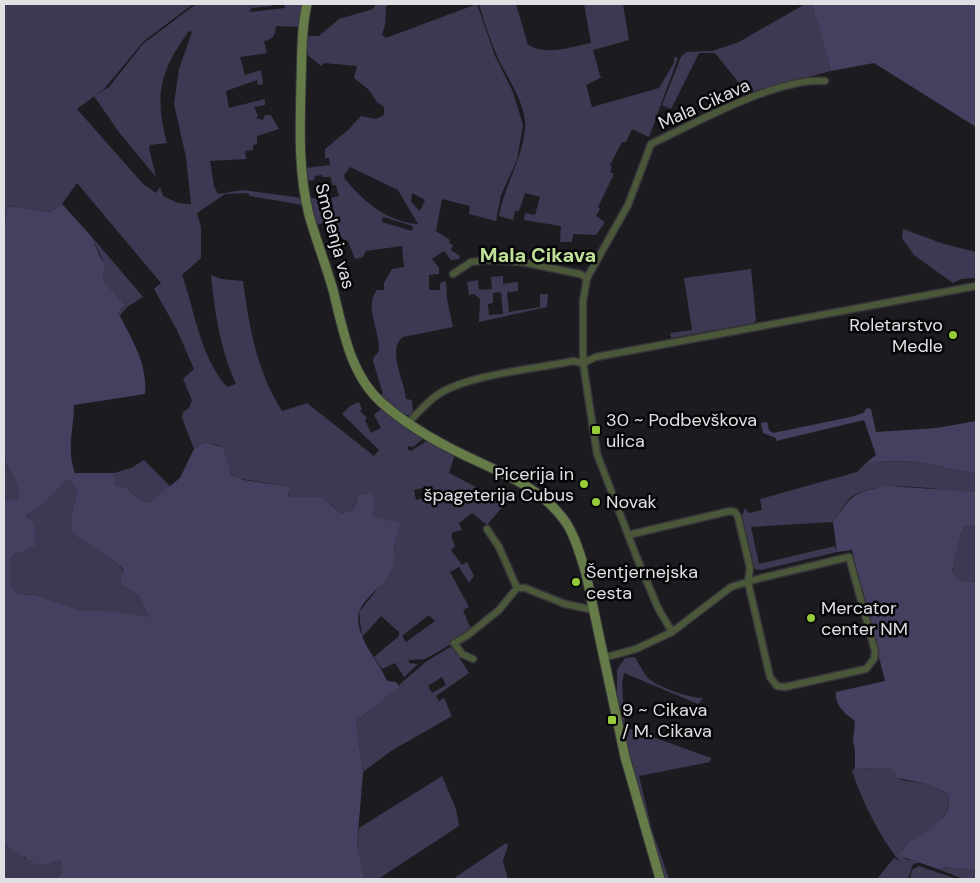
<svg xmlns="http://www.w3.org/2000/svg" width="980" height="883" font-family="'DM Sans',sans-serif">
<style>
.green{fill:#3e3953;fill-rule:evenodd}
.forest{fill:#464060;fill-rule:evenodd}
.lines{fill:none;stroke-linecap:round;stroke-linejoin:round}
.minor-casing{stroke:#37363b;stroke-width:9}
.secondary-casing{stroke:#37363b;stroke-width:11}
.minor{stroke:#4a5839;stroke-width:6}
.secondary{stroke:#657b48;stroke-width:9}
.poi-dot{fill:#96cc39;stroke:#060608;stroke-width:2}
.labels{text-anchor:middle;stroke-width:5;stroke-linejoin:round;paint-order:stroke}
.street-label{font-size:18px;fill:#e0dfe3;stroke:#060608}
.poi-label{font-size:18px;fill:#e0dfe3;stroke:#060608;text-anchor:start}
.quarter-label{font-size:20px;font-weight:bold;fill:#c0e098;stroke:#060608}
</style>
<rect width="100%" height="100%" fill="#1c1b20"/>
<!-- green -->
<g class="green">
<path d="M4 4H193L144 41 104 89 77 109 143 184 156 193 160 187 163 196 178 203 191 204 186 157 174 104 179 69 192 32 189 31C160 71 154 95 167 143L150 145 149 148 156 177 118 131 94 96 109 87 143 44 196 4H272L273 6 251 8 250 12 285 8 284 4 302 5 299 27 276 26C275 35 274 39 264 41L267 53 240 57 245 75 261 70 263 84 258 85 257 80 226 91 229 108 265 99V105L254 107 258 116 256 118 263 120 265 115H271L279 129 257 136V143L253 146V150L245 151 246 159 210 161 214 186 218 194 243 190 302 198 303 205 250 196 248 193 225 194 197 213 201 227V258L182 275C195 311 200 357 227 387L236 384C220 348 215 314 211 275L221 279 243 281C249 327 257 372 282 411L307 403 374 456 379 450 342 414 350 406 359 402 362 409 360 411 367 418 365 420 371 433 381 428 374 415 381 409 424 438 413 447 408 446V449L411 451 428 440 455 454 449 473 506 503 487 525 472 513 459 523 462 530 453 532 451 536 455 546 451 550 462 565 467 562 474 576 469 583 459 567 450 572 469 607 463 610 470 627 483 622 469 634 425 659 409 660V663L418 664 404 677 395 663 382 669 374 657 399 636V632L381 616 362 637 359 612 391 572 395 552 394 544 371 517 375 503 357 499 353 511 341 513 329 503 312 497H290L286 486 236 478 229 472 225 450 220 446 205 442 194 449 182 418 183 412 189 408 192 400 183 379 194 369 177 330 154 289 161 283 77 183 62 204 50 212 9 206 4 229ZM427 487 428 497 416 500 414 490ZM429 615 435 621 406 642 402 636Z"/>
<path d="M373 4H391L386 6 385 25 382 35 386 38 477 4 495 56 513 92 523 125 517 160 501 195 496 221 469 214 470 206 442 199 436 231 450 240 449 243 453 245 451 250 460 256 459 259 451 260 444 251 432 259 439 268V274L429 275V290H440V283L446 281 447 299 453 327 403 337C386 350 405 381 406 399L412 400 413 412 411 416 401 413 379 397 383 394 373 361C373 355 379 355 379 348 379 330 364 306 377 290H384V283L392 269 404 267 402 246 366 251 363 257 355 259 348 241 339 237 335 220 316 225 309 198H322L325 214 334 213 331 198 339 196 336 185H332L331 177H322V175L315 176 314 180 309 181 305 171 306 168 330 165 329 158H325V149L348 130 361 116 376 119 384 115V107L377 102 369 90 354 78 357 66 324 63 321 66 305 53 306 36H319L339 19 373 9 375 5ZM350 167 398 190 418 224C387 222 363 201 345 179L344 175ZM412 193 425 200 420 211 411 202ZM383 217 413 226 412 231 382 222Z"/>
<path d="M479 4H516L528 45C548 56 570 47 591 43L584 4H623L629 40 593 50 600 76 602 77 586 85 592 107 659 88 674 63V57L678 58 649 137 632 129 626 142H622L610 165 612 167 610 172 614 174 598 207 600 209 596 216 605 222 596 235 573 234 572 242H560L561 226 524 220 525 213 535 215 540 197 525 193 519 211H515L513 220 499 216C504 186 522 161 525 129 527 105 508 79 498 58 490 40 484 22 479 4Z"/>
<polygon points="805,4 812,4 831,71 747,93 715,53 699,53 671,109 662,105 681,57 686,52 712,51 739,42"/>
<polygon points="903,229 944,244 976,252 976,278 961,279 953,283 914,255 902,238"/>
<polygon points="92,237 143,297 127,307 120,315 118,312 125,305 103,280 105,265"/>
<polygon points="751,269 756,320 754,323 671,338 670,333 692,330 684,278"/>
<path d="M503 276V284L518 282V291L507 292 509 312 540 307V294H548L547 307 479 322 480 299 474 294 469 295 467 282 478 280 479 290 492 289 491 277ZM501 292 503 314 489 315 488 304 493 303V293Z"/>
<polygon points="4,459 14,477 19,495 16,499 8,501 4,504"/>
<polygon points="144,460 171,487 150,502 145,503 126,488 114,485 114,473 131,468"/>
<path d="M914 461 976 474V492C941 492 885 477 854 495 846 500 838 515 833 522L751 527 759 564 835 546 837 552 761 570 755 569 742 516 745 508 749 513 762 510 760 499 857 472 867 462Z"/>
<polygon points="65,479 70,480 77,491 71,518 72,534 114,561 124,571 120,580 121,585 139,596 148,615 147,617 83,611 35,595 18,594 10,585 10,561 12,556 34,547 27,514 41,507"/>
<polygon points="976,526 976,583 958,580 952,571 961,533 964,527"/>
<path d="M452 646 469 673 436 696 439 701 444 698 452 716 391 751 363 772 356 721 400 687 399 685 427 661ZM442 677 446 685 432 693 428 686Z"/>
<path d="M635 657C639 664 643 672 648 678 655 686 692 699 703 698L698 704 624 673 622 684 625 727 711 758 710 762 639 776 652 830 669 879H664L639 796 617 695V670L625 658Z"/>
<path d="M855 768 893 769 898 778 902 780 927 784 947 793C958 817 919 838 902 849L905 859 921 862 913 864 908 879H877L894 858 900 862C879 836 863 803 852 771Z"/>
<polygon points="442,776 456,809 459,826 378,879 365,879 357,845 359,828"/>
<polygon points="506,843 508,845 503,861 508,879 453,879"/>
<polygon points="4,844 21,853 24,858 52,863 62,861 62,872 56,879 4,879"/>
<polygon points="919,866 957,879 910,879 912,870"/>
<polygon points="941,867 976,870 976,879 963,879 941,870"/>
</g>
<!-- forest -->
<g class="forest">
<polygon points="812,4 976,4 976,127 874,63 831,71"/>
<path d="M62 204 92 237 100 257 105 264 103 280 125 305 118 312C131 338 148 364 145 394L74 405C74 427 66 451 75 473H114V485L126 488 145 503 150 502 180 478 194 449 205 442 224 448 231 475 244 480 286 486 290 488 288 494 290 497H321L341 513 353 511 359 495 372 494 375 503 372 517 400 523C397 532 395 540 394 548 402 582 358 595 358 618 359 643 378 659 387 681L396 682 400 687 356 721 363 772 357 845 365 879H56L62 872V861L37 865 4 844V504L7 501 16 499 19 495 14 477 4 459V229L8 206 50 212ZM65 480H70L77 491 71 518 72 534 114 561 124 570 120 580 121 585 139 596 148 615 147 617 106 611H83L35 595 18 594 10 585V561L12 556 34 547C36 535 37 525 27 517V514L41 507Z"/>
<polygon points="867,408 871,409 876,432 937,428 976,421 976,474 914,461 867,462 876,455 864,420 776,441 776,438 763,433 761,423 767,422 769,430 773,433 851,417 863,413"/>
<path d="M889 486 976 492V526L964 527 961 533 952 571 958 580 976 583V870L941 867V870L900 856C903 835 961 825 947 793L927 784 898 778 893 769 855 768V751L853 741 855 721C846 715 834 705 836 692L885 681 852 550 837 552 833 522C853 494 854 491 889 486Z"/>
</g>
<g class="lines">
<!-- minor casing -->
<g class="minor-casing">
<g id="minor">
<polyline points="453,274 471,262 489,260 522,262 580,274 587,278"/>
<path d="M583 363V301L587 278 628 205 651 144C693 124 780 76 825 81"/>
<polyline points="583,363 596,357 976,286"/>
<path d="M408 423C419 412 429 399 442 392 474 374 535 369 573 361L583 363 597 454 637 558 658 608 672 632 636 649 603 658"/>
<polyline points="487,529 499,547 517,588"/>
<path d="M628 535 730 511 735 512 738 517 750 568 748 582 770 677 777 686 785 687 866 669 874 659 875 651 849 557 761 578C751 581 741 584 731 587L672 632"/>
<polyline points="473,659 462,654 454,643 468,635 499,610 517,588 525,588 565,604 594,610"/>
</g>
</g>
<!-- secondary casing -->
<g class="secondary-casing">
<path id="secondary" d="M307 4C301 29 302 57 301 83 300 128 298 171 309 215 316 240 326 265 333 290 343 329 350 375 382 403 401 420 425 435 448 447 489 469 540 483 567 524 576 539 581 557 586 574L625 757 660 879"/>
</g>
<!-- minor -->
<use href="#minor" class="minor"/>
<!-- secondary -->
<use href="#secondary" class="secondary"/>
</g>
<!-- markers -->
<g class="poi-dot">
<circle cx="953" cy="335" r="5"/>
<rect x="591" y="425" width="10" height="10" rx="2.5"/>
<circle cx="584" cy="484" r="5"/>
<circle cx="596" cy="502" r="5"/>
<circle cx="576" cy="582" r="5"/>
<circle cx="811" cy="618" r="5"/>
<rect x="607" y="715" width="10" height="10" rx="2.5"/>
</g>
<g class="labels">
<!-- street labels -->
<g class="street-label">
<text transform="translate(704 104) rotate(-24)" y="6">Mala Cikava</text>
<text transform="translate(335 236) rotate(75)" y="6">Smolenja vas</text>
</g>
<!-- poi labels -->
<g class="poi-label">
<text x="943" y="331" text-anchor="end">Roletarstvo<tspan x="943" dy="21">Medle</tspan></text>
<text x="606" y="426">30 ~ Podbevškova<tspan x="606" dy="21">ulica</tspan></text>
<text x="574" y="480" text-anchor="end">Picerija in<tspan x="574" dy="21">špageterija Cubus</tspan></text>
<text x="606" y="508">Novak</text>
<text x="586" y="578">Šentjernejska<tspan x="586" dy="21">cesta</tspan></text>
<text x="821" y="614">Mercator<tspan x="821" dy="21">center NM</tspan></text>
<text x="622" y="716">9 ~ Cikava<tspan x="622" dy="21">/ M. Cikava</tspan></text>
</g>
<!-- quarter labels -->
<g class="quarter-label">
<text x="538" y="262">Mala Cikava</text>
</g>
</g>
<!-- border -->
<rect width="980" height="883" fill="none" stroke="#e0dfe3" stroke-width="10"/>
</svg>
